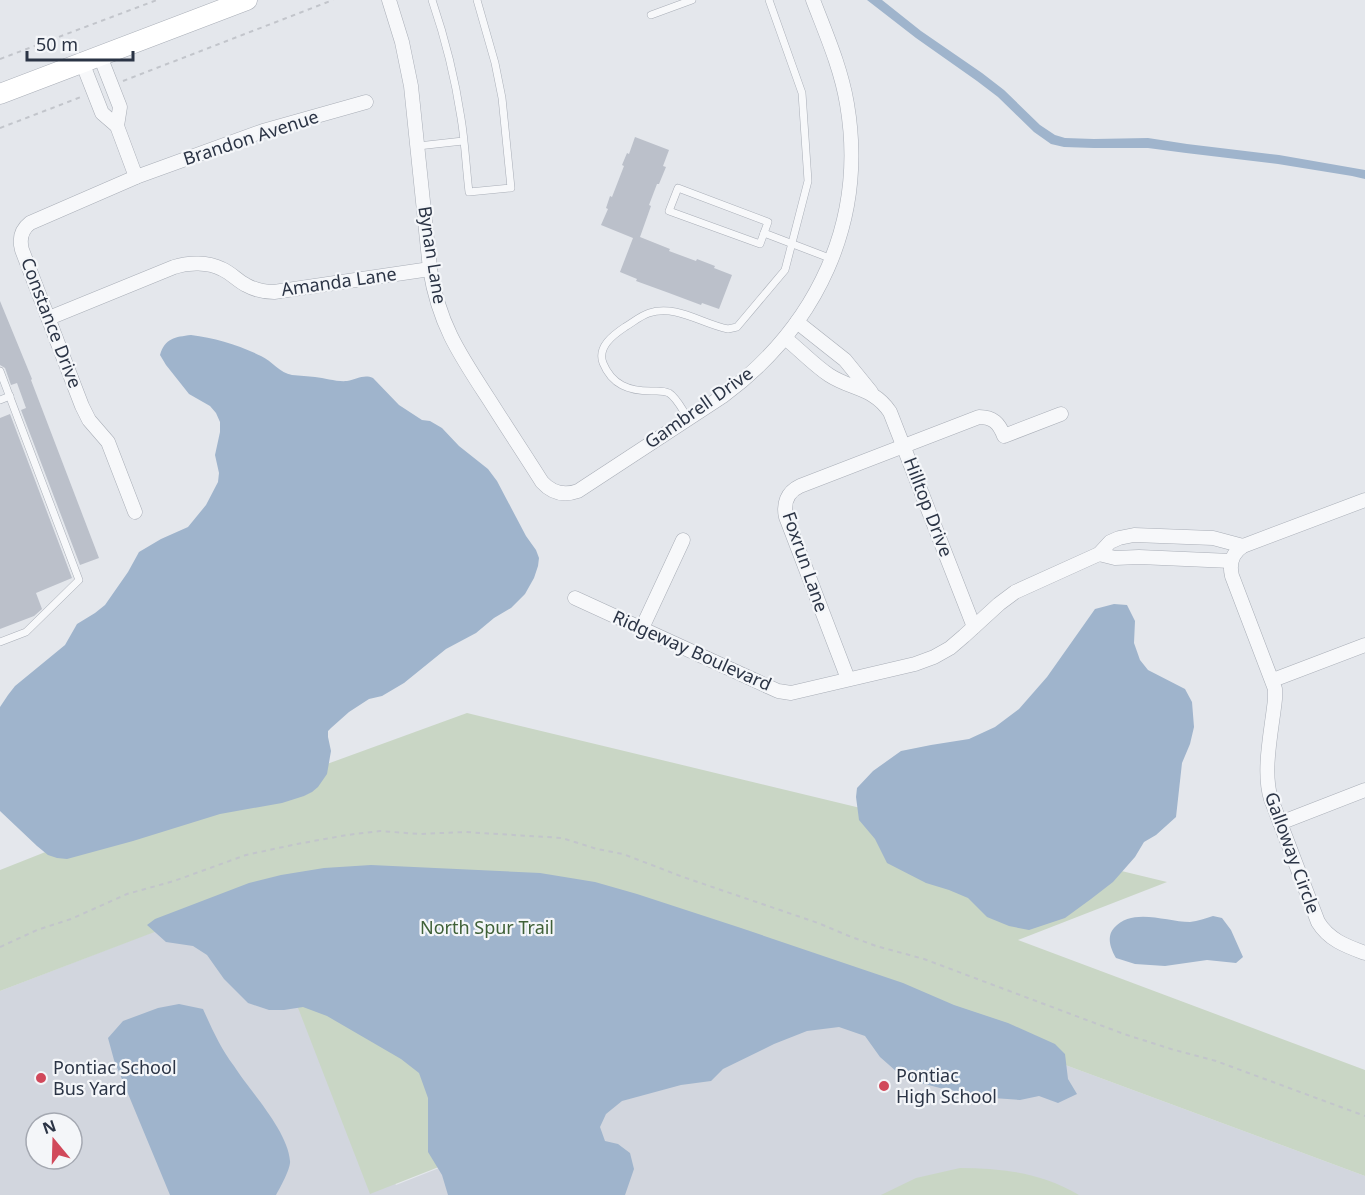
<svg xmlns="http://www.w3.org/2000/svg" width="1365" height="1195" font-family="'Noto Sans',sans-serif">
<style>
.built{fill:#d2d6de;fill-rule:evenodd}
.green{fill:#c9d6c5}
.water{fill:#9fb4cc}
.building{fill:#bbc0ca}
.lines{fill:none;stroke-linecap:round;stroke-linejoin:round}
.lane-casing{stroke:#a9aeb7;stroke-width:8}
.street-casing{stroke:#a9aeb7;stroke-width:15}
.secondary-casing{stroke:#a9aeb7;stroke-width:21}
.path{stroke:#c2c5cb;stroke-width:2;stroke-dasharray:4.5 4.5;stroke-linecap:butt}
.lane{stroke:#f7f8fa;stroke-width:7}
.street{stroke:#f7f8fa;stroke-width:14}
.secondary{stroke:#fff;stroke-width:20}
.poi-dot{fill:#d1495b;stroke:#f4f6f9;stroke-width:2}
.labels{text-anchor:middle;stroke-width:4.5;stroke-linejoin:round;paint-order:stroke}
.street-label{font-size:18px;fill:#2b3445;stroke:#f4f6f9}
.park-label{font-size:18px;fill:#3f6138;stroke:#f4f6f9}
.poi-label{font-size:18px;fill:#2b3445;stroke:#f4f6f9;text-anchor:start}
</style>
<rect width="100%" height="100%" fill="#e4e7ec"/>
<!-- built -->
<path class="built" d="M254 893 396 1185 876 995 1365 1176V1195H0V991ZM36 1123H72V1159H36Z"/>
<!-- green -->
<g class="green">
<polygon points="467,713 1167,882 1018,940 1365,1070 1365,1176 876,995 370,1194 254,894 0,991 0,870 212,786 220,803"/>
<path d="M960 1168C1002 1168 1042 1173 1079 1195H881L916 1178Z"/>
</g>
<!-- water -->
<g class="water">
<polygon points="867,0 882,0 921,31 982,73 1004,90 1040,125 1055,135 1065,138 1094,139 1148,138 1187,144 1279,155 1365,170 1365,179 1352,176 1278,164 1186,153 1148,148 1094,148 1064,147 1051,144 1034,132 998,97 977,81 916,38"/>
<path d="M191 335C215 338 239 345 261 356 272 361 280 373 292 375 300 376 308 376 315 377 325 378 337 382 347 381 357 379 364 374 373 378L399 405 422 420 430 421 442 428 459 446 488 469 497 481 526 536 536 550 539 558 538 566 534 578 525 594 511 608 494 618 476 633 446 649 404 683 382 696 369 699 349 712 331 728 328 731V737L331 751 327 774 318 787 312 792 304 796 282 803 220 814 133 841 67 859 57 858 48 855 37 846 0 811V707L8 695 15 686 65 645 77 624 95 613 105 605 128 572 139 552 161 539 188 527 206 505 218 482 219 473 215 455 220 432V422L216 413 210 406 189 394 166 365 160 355C165 338 175 337 191 335Z"/>
<polygon points="1114,604 1127,605 1135,621 1134,643 1140,660 1148,670 1185,689 1192,702 1194,727 1190,744 1182,763 1176,817 1156,835 1144,842 1135,857 1113,882 1091,899 1065,918 1029,930 1009,926 987,917 968,898 949,890 926,883 887,863 875,839 859,820 856,797 857,788 873,771 901,751 931,745 969,739 995,727 1019,709 1047,677 1095,609"/>
<polygon points="371,865 540,873 595,882 637,894 741,928 903,983 954,1005 1008,1023 1055,1044 1065,1054 1068,1079 1077,1094 1058,1103 1039,1096 1020,1100 993,1098 940,1088 905,1079 880,1057 865,1036 839,1027 807,1031 774,1044 723,1069 711,1081 681,1085 622,1101 606,1114 600,1127 605,1141 618,1144 630,1153 634,1169 625,1195 448,1195 442,1175 428,1152 428,1098 419,1073 401,1059 327,1016 303,1007 284,1010 269,1010 248,1003 224,979 207,955 193,946 166,942 147,925 155,919 249,883 281,875 324,868"/>
<path d="M1213 916 1222 918 1231 930 1243 957 1236 963 1207 960 1165 966 1135 964 1116 958C1111 949 1106 937 1114 928 1133 907 1166 922 1190 922 1198 921 1206 918 1213 916Z"/>
<path d="M179 1004 203 1009C212 1029 221 1049 234 1066 250 1091 288 1131 290 1161 291 1168 280 1188 276 1195H170L114 1060 108 1038 123 1021 158 1008Z"/>
</g>
<!-- building -->
<g class="building">
<polygon points="635,137 669,150 663,166 666,167 659,184 657,184 649,205 651,206 640,237 670,249 669,251 696,261 697,259 715,266 714,268 732,275 719,309 702,303 701,305 669,293 636,281 637,279 620,272 633,238 601,225 608,209 606,208 610,196 612,197 624,166 622,165 627,153 629,154"/>
<polygon points="0,301 32,379 31,380 99,558 80,565 21,410 26,408 17,383 11,385 5,368 0,365"/>
<polygon points="10,414 72,578 36,593 42,609 34,616 0,629 0,418"/>
</g>
<g class="lines">
<!-- lane casing -->
<g class="lane-casing">
<g id="lane">
<path d="M432 0C445 38 455 78 461 118 465 142 466 167 469 192L511 188 502 98 495 63 477 0"/>
<polyline points="651,15 692,0"/>
<polyline points="418,146 463,141"/>
<polygon points="678,188 768,222 760,244 669,211"/>
<polyline points="764,233 832,259"/>
<polyline points="0,371 79,580 26,632 0,642"/>
<polyline points="0,400 10,396"/>
<path d="M688 418C683 411 677 398 669 393 663 390 657 391 651 391 629 391 612 385 603 363 597 347 613 335 625 327 632 323 640 316 649 313 676 304 702 324 728 329L737 327 785 270 808 181 802 93 769 0"/>
</g>
</g>
<!-- street casing -->
<g class="street-casing">
<g id="street">
<path d="M389 0 402 42 411 86 430 269C439 325 460 355 490 401 507 428 525 455 542 482 552 493 564 496 578 491L723 396C817 326 867 222 847 104 841 68 826 34 813 0"/>
<polyline points="100,56 120,107 117,126"/>
<polyline points="82,62 102,113 117,126 136,177"/>
<path d="M49 318 174 267C189 262 208 262 222 269 231 273 238 281 246 285 255 290 265 292 274 292L430 269"/>
<polyline points="797,322 845,360 871,392"/>
<path d="M785 338C800 350 814 365 829 375 852 390 873 387 890 412L974 627"/>
<path d="M1365 500 1243 546C1232 553 1229 564 1232 576L1275 689V699C1272 729 1262 771 1271 799L1318 922C1329 940 1346 946 1365 953"/>
<path d="M135 512 108 442 89 420 82 406 22 250C19 239 21 230 30 223L136 177 263 131 366 102"/>
<polyline points="1099,554 1115,558 1139,557 1231,561"/>
<polyline points="575,598 778,691 791,693 915,664 934,657 950,648 964,636 999,604 1015,592 1099,554 1110,542 1119,538 1134,535 1213,538 1243,546"/>
<polyline points="642,628 683,540"/>
<path d="M848 679 786 517C783 504 787 492 800 486L979 417C993 417 999 423 1004 436L1061 414"/>
<polyline points="1273,680 1365,645"/>
<polyline points="1280,823 1365,790"/>
</g>
</g>
<!-- secondary casing -->
<g class="secondary-casing">
<polyline id="secondary" points="0,94 247,0"/>
</g>
<!-- path -->
<g class="path">
<polyline points="0,59 157,0"/>
<polyline points="123,81 333,0"/>
<polyline points="0,128 81,97"/>
<polyline points="0,947 37,930 71,919 127,894 174,881 246,855 297,844 347,835 380,831 419,834 465,832 562,838 597,849 623,854 683,877 818,923 849,936 876,946 924,959 1124,1034 1171,1049 1216,1061 1365,1116"/>
</g>
<!-- lane -->
<use href="#lane" class="lane"/>
<!-- street -->
<use href="#street" class="street"/>
<!-- secondary -->
<use href="#secondary" class="secondary"/>
</g>
<!-- markers -->
<g class="poi-dot">
<circle cx="41" cy="1078" r="6"/>
<circle cx="884" cy="1086" r="6"/>
</g>
<g class="labels">
<!-- street labels -->
<g class="street-label">
<text transform="translate(251 138) rotate(-18)" y="6">Brandon Avenue</text>
<text transform="translate(432 255) rotate(81)" y="6">Bynan Lane</text>
<text transform="translate(339 282) rotate(-8)" y="6">Amanda Lane</text>
<text transform="translate(51 323) rotate(69)" y="6">Constance Drive</text>
<text transform="translate(699 408) rotate(-35)" y="6">Gambrell Drive</text>
<text transform="translate(928 507) rotate(69)" y="6">Hilltop Drive</text>
<text transform="translate(805 562) rotate(71)" y="6">Foxrun Lane</text>
<text transform="translate(692 651) rotate(24)" y="6">Ridgeway Boulevard</text>
<text transform="translate(1292 853) rotate(70)" y="6">Galloway Circle</text>
</g>
<!-- park labels -->
<g class="park-label">
<text x="487" y="934">North Spur Trail</text>
</g>
<!-- poi labels -->
<g class="poi-label">
<text x="53" y="1074">Pontiac School<tspan x="53" dy="21">Bus Yard</tspan></text>
<text x="896" y="1082">Pontiac<tspan x="896" dy="21">High School</tspan></text>
</g>
</g>
<!-- north arrow -->
<g transform="translate(54 1141) rotate(341)"><circle r="28" fill="#f4f6f9" stroke="#a4a8b1" stroke-width="1.5"/>
<path d="M0-4.5L10 22L0 15L-10 22Z" fill="#d1495b"/>
<text y="-9" font-size="16" font-weight="bold" text-anchor="middle" fill="#2b3445">N</text>
</g>
<!-- scale -->
<path d="M27 51v9h106v-9" fill="none" stroke="#2b3445" stroke-width="3"/>
<text x="36" y="51" font-size="18" fill="#2b3445" stroke="#f4f6f9" stroke-width="4.5" paint-order="stroke">50 m</text>
</svg>
